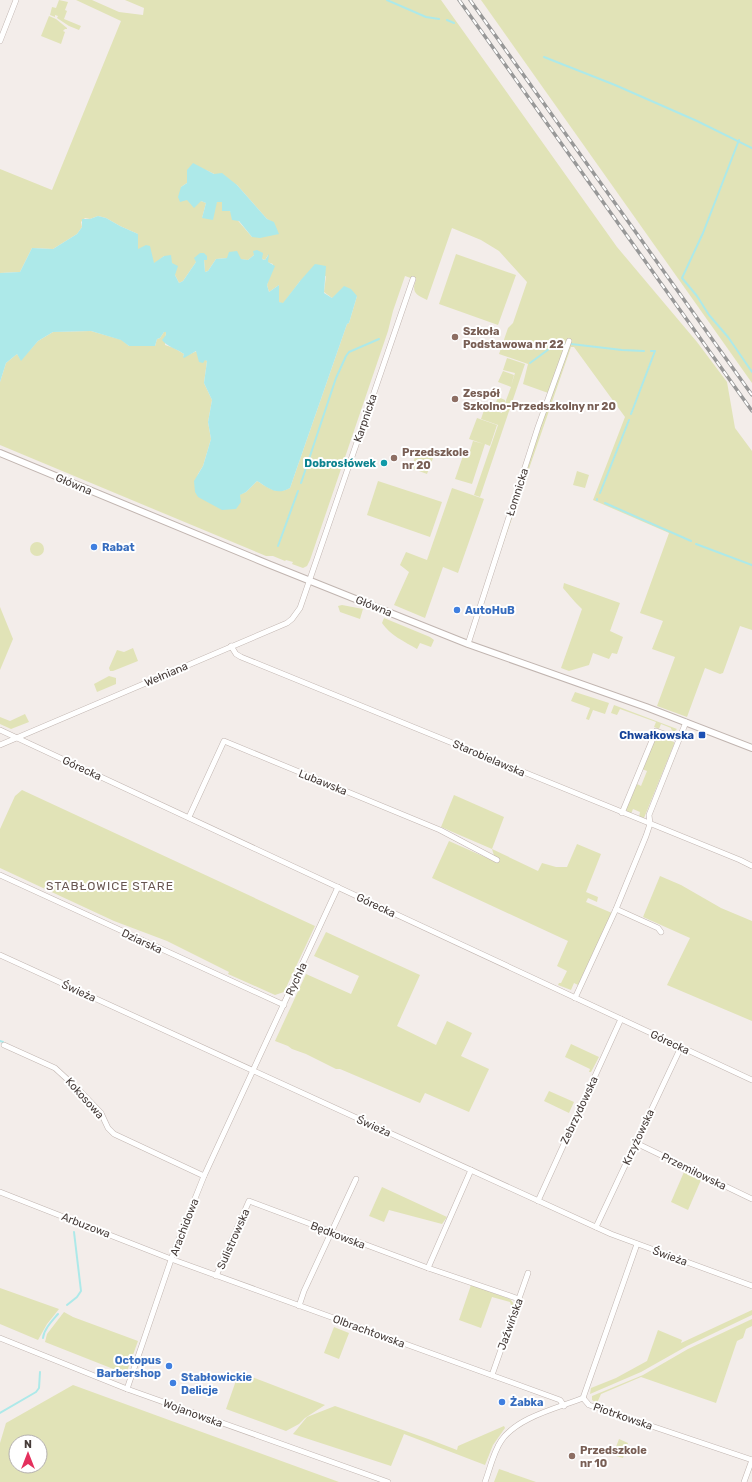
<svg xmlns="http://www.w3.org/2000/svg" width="752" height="1482" font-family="Rubik,sans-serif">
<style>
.green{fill:#e1e3b7;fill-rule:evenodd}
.water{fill:#ade9e9}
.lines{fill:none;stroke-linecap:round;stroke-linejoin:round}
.stream{stroke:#ade9e9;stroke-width:2}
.minor-casing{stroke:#c1b5b0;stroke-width:6}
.tertiary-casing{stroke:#c1b5b0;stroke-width:8}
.minor{stroke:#fff;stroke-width:5}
.tertiary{stroke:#fff;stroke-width:6}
.rail-casing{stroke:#989898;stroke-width:3.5}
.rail{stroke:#fff;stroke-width:2;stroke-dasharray:6;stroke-linecap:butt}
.education-dot{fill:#8d6e63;stroke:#fff;stroke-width:1.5}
.culture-dot{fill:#0f9aa8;stroke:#fff;stroke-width:1.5}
.shop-dot{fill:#3f7fe0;stroke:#fff;stroke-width:1.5}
.transit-dot{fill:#1a4fb4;stroke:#fff;stroke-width:1.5}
.labels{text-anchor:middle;stroke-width:4;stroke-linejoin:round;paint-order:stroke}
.education-label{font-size:11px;font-weight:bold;fill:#785e54;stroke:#fff;text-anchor:start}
.street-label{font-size:11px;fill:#463c39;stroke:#fff}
.culture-label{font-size:11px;font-weight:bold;fill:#0d838f;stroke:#fff;text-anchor:end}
.shop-label{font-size:11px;font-weight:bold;fill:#366cbe;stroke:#fff;text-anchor:start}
.transit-label{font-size:11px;font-weight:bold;fill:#164399;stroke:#fff;text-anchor:end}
.neighbourhood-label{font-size:12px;letter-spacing:1px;fill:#685651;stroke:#fff}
</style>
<rect width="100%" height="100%" fill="#f3edea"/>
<!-- green -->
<g class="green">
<polygon points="59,0 68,2 65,10 67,11 64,19 81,26 79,30 69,26 57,18 58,16 55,15 55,17 50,15 52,7 56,8"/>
<path d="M76 0H92L119 12 143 15 144 8 125 0H441L617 247 697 342 727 382 735 428 752 451V630L740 626 723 673 720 674 705 668 687 717 657 706 675 657 652 649 663 621 640 613 669 533 593 500 625 417 574 347H571L501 550H498L551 394 523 384 528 364 499 354 508 328 513 323 527 282 499 251 481 240 452 228 427 300C416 295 411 292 416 280L405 276 393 311 388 331 310 560 307 566 303 568 292 564 293 562 286 560 285 561 273 556H266L0 445V382L6 363 17 354 21 360 38 341 53 332 91 331 122 340 129 346H155L157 339 160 338 164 332H166L165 345 174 348 184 354 183 357 197 351 207 361 204 383 212 400 208 422 211 439 203 466 198 474 197 478 239 495 246 492 257 481C269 488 276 495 290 488L347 324 349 323 357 296 332 298 324 292 326 276 300 281 283 304 279 302V285L269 292 267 285 273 264 267 262 268 255 265 260 254 255 248 260 227 258 216 259 208 271 205 272 204 259 207 256 196 262 183 281 179 283 175 275 172 263 164 256 154 264 138 249V234L120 226 106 218 98 216 90 219 85 218 81 222 82 227 77 234 53 249 32 248 20 272 0 273V169L52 190 121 21ZM206 170 237 185 267 219 274 223 252 237 222 202H217L202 218 206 203 201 201 187 200 181 187Z"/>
<polygon points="481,0 752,0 752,383"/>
<polygon points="49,16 56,19 67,28 67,29 65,29 63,31 65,32 61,44 41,36"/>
<polygon points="456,254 516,275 498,325 439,304"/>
<polygon points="507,358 525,364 480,497 474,495 498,425 481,419 485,407 502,413 503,408 495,405 498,397 505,400 505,403 511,387 498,382 503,371 514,375 511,386 515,373 503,370"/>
<polygon points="477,418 497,425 490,446 485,444 472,484 455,479 464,453 469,454 473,441 484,444 469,439"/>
<polygon points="417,452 433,458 427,474 411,468"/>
<polygon points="577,471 589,475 585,488 573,485"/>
<polygon points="378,481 442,502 430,537 367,515"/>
<polygon points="452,488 484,499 458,573 443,567 425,618 394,605 409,572 400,565 406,552 427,560"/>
<circle cx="37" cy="549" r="7"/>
<polygon points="564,583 620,603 610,631 623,637 617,654 612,653 609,659 593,653 589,665 569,671 561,668 582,609 575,602 563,588"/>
<polygon points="342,605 363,609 360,619 340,612 338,606"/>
<polygon points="0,607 13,639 0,670"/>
<path d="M384 618 430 637 434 640 431 647 420 643 417 649C405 642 390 635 382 623Z"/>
<polygon points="133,648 138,661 113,671 110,671 109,668 117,650 124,652"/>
<polygon points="109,676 116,678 116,684 97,692 94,684"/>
<polygon points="575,692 609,703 605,714 593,710 589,720 586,719 590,708 571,701"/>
<polygon points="614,705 677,729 674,732 671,729 671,728 661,724 659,729 654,727 656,722 620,709 617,715 611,713"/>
<polygon points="25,714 29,722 11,729 0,724 0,717 10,721"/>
<polygon points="659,737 674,742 674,744 644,818 639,817 640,812 633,809 631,814 627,812 626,809 637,784 641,786 647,771 642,769 655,738"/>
<polygon points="22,790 315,926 284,992 275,995 228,974 229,972 167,941 114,921 0,868 0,829 15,796"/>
<polygon points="454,795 504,817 492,849 538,871 542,863 556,867 567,867 577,844 601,854 586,892 598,897 597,902 588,898 586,902 612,913 578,985 574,983 571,990 558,985 559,983 561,983 567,971 557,966 568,941 432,878 449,841 496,862 492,849 441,827"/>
<polygon points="660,876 681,885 721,908 752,921 752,1021 667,985 690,938 643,917"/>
<polygon points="326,932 420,975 397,1026 436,1045 447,1021 472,1033 461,1056 489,1069 469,1112 425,1093 420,1103 340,1069 336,1069 306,1054 292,1049 288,1046 275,1041 306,974 351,994 359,976 314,956"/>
<polygon points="571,1044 599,1057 591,1072 589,1072 590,1069 565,1057"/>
<polygon points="549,1091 574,1102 569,1113 544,1101"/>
<polygon points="684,1172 701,1180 688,1210 671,1202"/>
<polygon points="382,1187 447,1217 442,1224 389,1210 384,1222 369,1216"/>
<polygon points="471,1285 510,1299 514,1304 512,1307 510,1302 492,1297 481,1328 459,1320"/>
<polygon points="0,1288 59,1309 47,1324 38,1340 0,1324"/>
<polygon points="752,1310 752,1315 687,1346 641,1372 590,1394 591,1388 616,1378 647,1361 658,1330 682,1340 681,1343"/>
<polygon points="64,1312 73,1317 138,1341 126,1374 45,1342 47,1334"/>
<polygon points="752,1319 752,1326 746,1329 743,1338 737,1341 716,1403 641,1377 601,1394 597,1403 592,1400 592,1396 643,1375 688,1349"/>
<polygon points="334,1327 349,1333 339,1359 324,1353"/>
<polygon points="239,1372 325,1405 305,1418 299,1424 286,1431 226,1409"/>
<path d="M73 1385 339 1482H0V1443L6 1423ZM16 1442H40V1466H16Z"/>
<polygon points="335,1406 431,1440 457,1450 458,1446 504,1426 505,1428 493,1445 485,1465 404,1434 391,1466 293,1434 307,1417"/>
<polygon points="619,1439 628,1443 623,1458 613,1455"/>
<polygon points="499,1469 536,1482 494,1482"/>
</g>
<!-- water -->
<g class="water">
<polygon points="193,163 214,174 222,173 237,185 267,219 274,222 279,234 260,238 252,237 239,221 232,220 230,211 222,211 222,202 217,202 213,220 202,218 206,203 201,201 194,208 187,200 180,202 178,197 181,187 187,183 187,170"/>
<path d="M98 216 106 218 120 226 138 234V249L146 245 150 246 154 263 164 256 171 255 172 263 178 266 175 275 179 283 183 281 196 262 194 258 200 253H204L207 256V260H204L205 272 208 271 216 259 227 258 229 252 237 251 241 259 248 260 254 255 253 251 257 250 263 253 262 259 265 260 269 254 268 262 275 266 267 285 269 292 279 285V302L283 303 300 281 315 264 326 266 324 293 332 298 344 286 351 289 357 296 349 323 347 324 290 488C276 496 269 488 257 481L246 492 240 495 241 502 236 509 222 510 198 497 195 492 194 481 203 466 211 439 208 422 212 400 204 383 207 361 205 360 203 363 199 362 196 351 184 358 183 357 184 354C177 349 166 346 162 340L166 335V332H164L160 338 157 339 155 346H129L121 340 91 331 53 332 38 341 21 361 17 354 6 363 0 382V273L20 272 32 248 53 249 77 234 82 227V219H90Z"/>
</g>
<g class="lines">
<!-- stream -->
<g class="stream">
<polyline points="387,0 426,17 439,19"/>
<polyline points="447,20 454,23"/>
<polyline points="544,57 615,85 697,121 752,148"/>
<polyline points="739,140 703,233 682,278 697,296 709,315 728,337 752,372"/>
<polyline points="571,344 622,350 644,351"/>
<polyline points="530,363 549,349 564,344"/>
<polyline points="631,414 655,351 651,351"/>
<polyline points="301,483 336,378 346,356 349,352 379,339"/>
<polyline points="600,493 629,420"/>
<polyline points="597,500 597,499"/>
<polyline points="605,503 691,541"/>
<polyline points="696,544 752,565"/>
<polyline points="278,546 298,491"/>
<polyline points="0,1041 3,1042"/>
<polyline points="67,1305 77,1297 81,1291 74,1232"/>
<path d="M43 1338C44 1329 52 1321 58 1314"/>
<polyline points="0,1413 36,1392 39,1388 40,1372"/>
</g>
<!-- minor casing -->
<g class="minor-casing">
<g id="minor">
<polyline points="0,41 16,0"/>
<polyline points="468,644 538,427 569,341"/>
<polyline points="231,646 236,654 241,657 740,860 752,866"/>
<polyline points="0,730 752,1080"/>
<polyline points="0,745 287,623 292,619 300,608 413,279"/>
<polyline points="622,813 656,731 679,739"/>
<polyline points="189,817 224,741 440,830 497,860"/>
<polyline points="0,875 284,1005"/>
<polyline points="616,909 658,928 661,932"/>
<polyline points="0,955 611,1234 752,1286"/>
<polyline points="575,998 616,909 646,836 650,824 649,815 686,722"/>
<polyline points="4,1045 55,1068 80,1091 101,1113 108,1128 114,1134 204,1176"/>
<polyline points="636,1143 752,1199"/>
<polyline points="0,1192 171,1259 560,1400 564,1406"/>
<polyline points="538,1201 621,1019"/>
<polyline points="596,1227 681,1047"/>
<polyline points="428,1268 471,1170"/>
<polyline points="216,1276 249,1201 428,1268 519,1299"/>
<polyline points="299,1306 304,1291 356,1179"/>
<polyline points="0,1338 127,1389 388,1482"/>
<polyline points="492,1375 528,1273"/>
<polyline points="127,1389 174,1251 204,1176 338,887"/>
<polyline points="583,1398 589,1405 752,1460"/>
<polyline points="583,1398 637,1244"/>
<path d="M485 1482C490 1469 493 1453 501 1441 517 1417 558 1408 583 1398"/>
<polyline points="744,1482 752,1460"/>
</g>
</g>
<!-- tertiary casing -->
<g class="tertiary-casing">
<polyline id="tertiary" points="0,453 268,564 468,644 646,707 752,748"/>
</g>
<!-- minor -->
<use href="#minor" class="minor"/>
<!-- tertiary -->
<use href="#tertiary" class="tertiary"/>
<!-- rail casing -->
<g class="rail-casing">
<g id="rail">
<polyline points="459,0 752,411"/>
<polyline points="470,0 752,395"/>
</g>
</g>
<!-- rail -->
<use href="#rail" class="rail"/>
</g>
<!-- markers -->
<g class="education-dot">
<circle cx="455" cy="337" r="4"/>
<circle cx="455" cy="399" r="4"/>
<circle cx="394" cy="458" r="4"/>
<circle cx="572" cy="1456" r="4"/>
</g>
<circle class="culture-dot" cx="384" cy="463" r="4"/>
<g class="shop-dot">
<circle cx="94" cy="547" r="4"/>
<circle cx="457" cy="610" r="4"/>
<circle cx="169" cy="1366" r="4"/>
<circle cx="173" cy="1383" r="4"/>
<circle cx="502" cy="1402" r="4"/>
</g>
<rect class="transit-dot" x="698" y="731" width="8" height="8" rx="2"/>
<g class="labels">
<!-- education labels -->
<g class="education-label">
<text x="463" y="335">Szkoła<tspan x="463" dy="13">Podstawowa nr 22</tspan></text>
<text x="463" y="397">Zespół<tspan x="463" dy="13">Szkolno-Przedszkolny nr 20</tspan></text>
<text x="402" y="456">Przedszkole<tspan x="402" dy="13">nr 20</tspan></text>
<text x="580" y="1454">Przedszkole<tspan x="580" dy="13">nr 10</tspan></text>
</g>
<!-- street labels -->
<g class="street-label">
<text transform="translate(365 418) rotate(-71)" y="4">Karpnicka</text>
<text transform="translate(74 484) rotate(23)" y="4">Główna</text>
<text transform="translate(517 492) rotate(-72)" y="4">Łomnicka</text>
<text transform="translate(374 606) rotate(22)" y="4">Główna</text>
<text transform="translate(166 674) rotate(-23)" y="4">Wełniana</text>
<text transform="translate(489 758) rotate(23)" y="4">Starobielawska</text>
<text transform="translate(82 768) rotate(25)" y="4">Górecka</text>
<text transform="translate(323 782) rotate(22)" y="4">Lubawska</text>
<text transform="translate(376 905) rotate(25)" y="4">Górecka</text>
<text transform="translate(142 941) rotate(25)" y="4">Dziarska</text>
<text transform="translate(296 979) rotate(-65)" y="4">Rychła</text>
<text transform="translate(79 991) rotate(24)" y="4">Świeża</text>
<text transform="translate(670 1042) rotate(25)" y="4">Górecka</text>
<text transform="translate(85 1098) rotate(48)" y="4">Kokosowa</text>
<text transform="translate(579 1110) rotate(-65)" y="4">Zebrzydowska</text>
<text transform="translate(374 1126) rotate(24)" y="4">Świeża</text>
<text transform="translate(638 1137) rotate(-65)" y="4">Krzyżowska</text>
<text transform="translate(694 1171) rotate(26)" y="4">Przemiłowska</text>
<text transform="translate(86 1225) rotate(21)" y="4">Arbuzowa</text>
<text transform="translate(184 1227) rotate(-69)" y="4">Arachidowa</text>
<text transform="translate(338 1235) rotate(21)" y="4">Będkowska</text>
<text transform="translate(233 1239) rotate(-66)" y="4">Sulistrowska</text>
<text transform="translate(670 1256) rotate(20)" y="4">Świeża</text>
<text transform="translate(510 1324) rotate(-70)" y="4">Jaźwińska</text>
<text transform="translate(369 1331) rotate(20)" y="4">Olbrachtowska</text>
<text transform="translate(193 1413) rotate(20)" y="4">Wojanowska</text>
<text transform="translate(623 1416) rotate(19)" y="4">Piotrkowska</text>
</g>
<!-- culture labels -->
<g class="culture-label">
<text x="376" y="467">Dobrosłówek</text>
</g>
<!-- shop labels -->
<g class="shop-label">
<text x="102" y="551">Rabat</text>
<text x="465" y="614">AutoHuB</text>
<text x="161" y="1364" text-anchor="end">Octopus<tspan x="161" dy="13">Barbershop</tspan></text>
<text x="181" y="1381">Stabłowickie<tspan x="181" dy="13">Delicje</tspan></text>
<text x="510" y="1406">Żabka</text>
</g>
<!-- transit labels -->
<g class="transit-label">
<text x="694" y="739">Chwałkowska</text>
</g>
<!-- neighbourhood labels -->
<g class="neighbourhood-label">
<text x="110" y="890">STABŁOWICE STARE</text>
</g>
</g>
<!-- north arrow -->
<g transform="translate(28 1454)"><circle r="19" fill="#ffffff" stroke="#b5b1b0"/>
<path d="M0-3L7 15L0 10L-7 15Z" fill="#e4305d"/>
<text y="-6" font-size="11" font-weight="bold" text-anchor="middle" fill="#463c39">N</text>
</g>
</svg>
